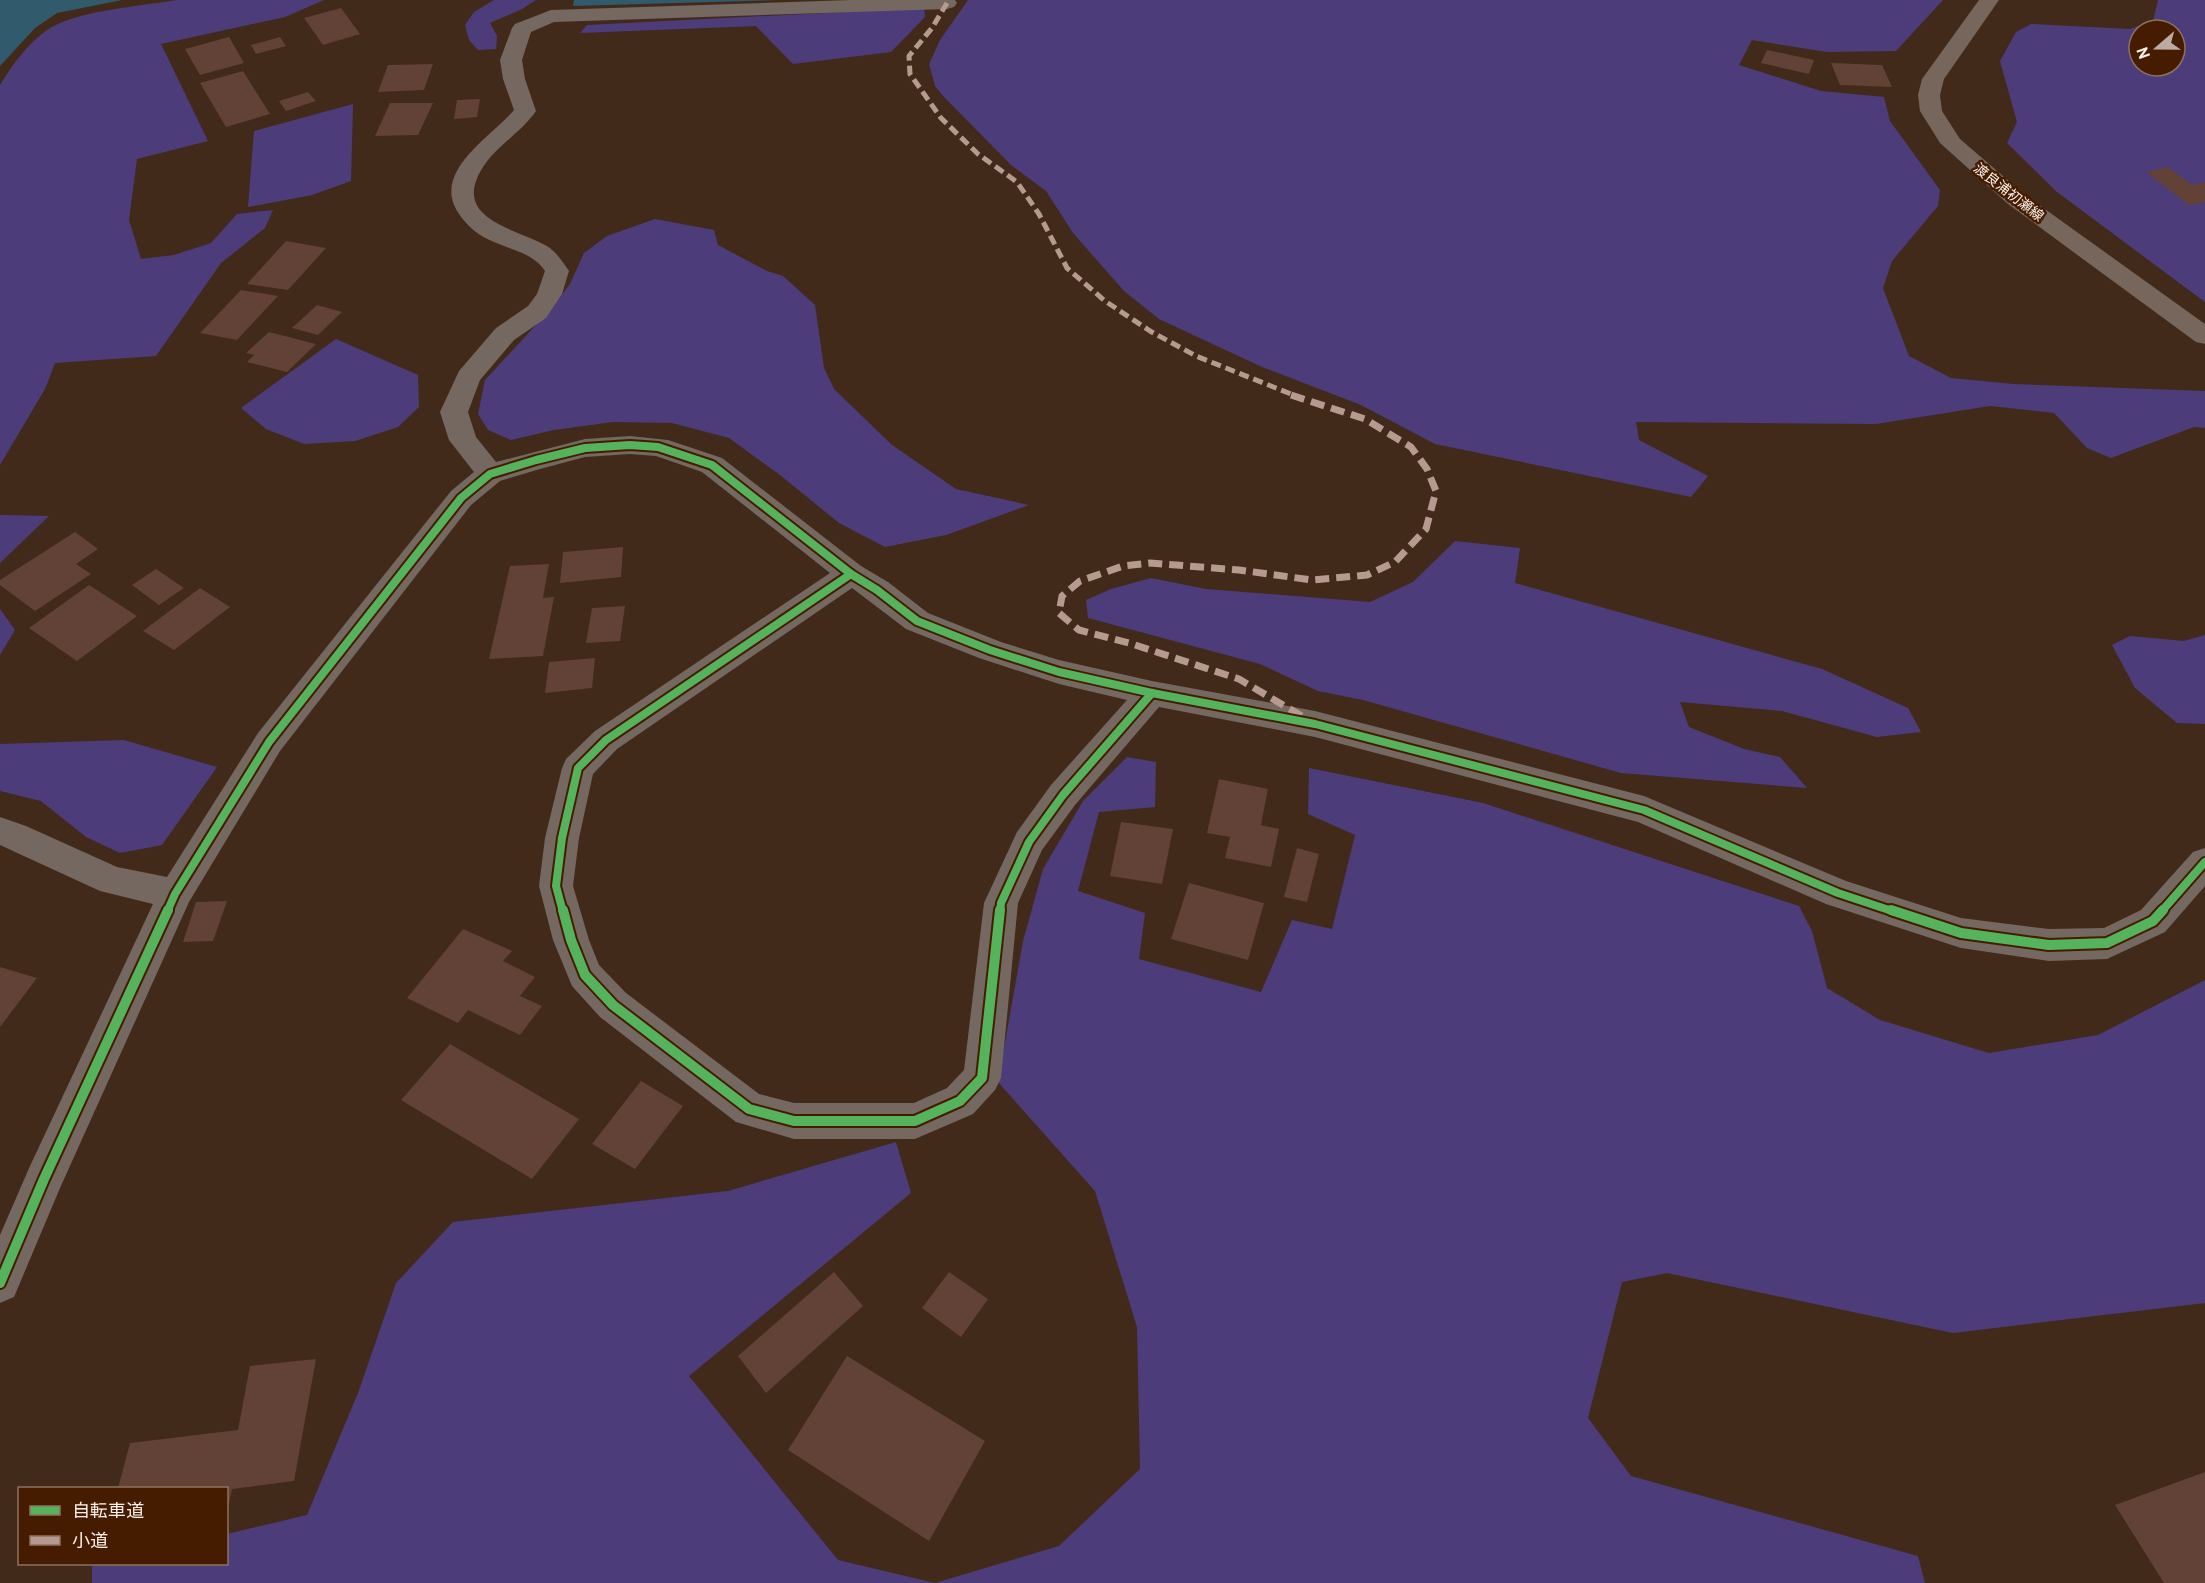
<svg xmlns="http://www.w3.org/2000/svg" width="2205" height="1583" font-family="Overpass,'Noto Sans JP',sans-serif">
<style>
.green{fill:#4d3c7a;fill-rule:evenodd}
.water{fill:#315a6d}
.building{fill:#624137}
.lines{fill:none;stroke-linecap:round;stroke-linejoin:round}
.minor{fill:#746860;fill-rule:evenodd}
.major{fill:#77665b;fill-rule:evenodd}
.quiet-far1{stroke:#b69a8f;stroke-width:5;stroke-dasharray:10 5;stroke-linecap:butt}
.quiet{stroke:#b69a8f;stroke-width:7;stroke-dasharray:14 7;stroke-linecap:butt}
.cycleway-far1-casing{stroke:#451c00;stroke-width:12}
.cycleway-casing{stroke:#451c00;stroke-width:14}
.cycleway-far1{stroke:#56b35d;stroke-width:8}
.cycleway{stroke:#56b35d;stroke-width:10}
.labels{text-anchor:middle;stroke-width:5;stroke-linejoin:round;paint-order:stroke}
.far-street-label{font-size:14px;fill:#fcf0ea;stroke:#451c00}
</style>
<rect width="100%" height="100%" fill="#412a1a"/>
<!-- green -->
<g class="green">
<path d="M177 0H324L285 17 161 44 208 141 137 159 129 220 141 259 174 255 211 243 237 214 273 210 265 228 221 263 156 356 55 363 45 389 0 465V85C13 64 30 40 52 27 82 10 142 6 177 0Z"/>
<polygon points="494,0 536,0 522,9 490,23 497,36 496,49 478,50 469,40 465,25 474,12"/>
<polygon points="968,0 1943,0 1896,51 1827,52 1752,40 1739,65 1821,91 1884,97 1890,121 1940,190 1938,206 1892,261 1883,288 1909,356 1951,378 2013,384 2205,391 2205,428 2194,427 2111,458 2087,448 2054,413 1990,406 1876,424 1636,422 1639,440 1708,476 1691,497 1435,444 1361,405 1262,367 1159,319 1124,291 1073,233 1046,191 1011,165 943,96 935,86 929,64 940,40"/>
<path d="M2158 0H2205V302L2057 192 2007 143 2017 122 2000 61 2016 32 2031 24 2130 29 2153 21ZM2139 30H2175V66H2139Z"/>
<polygon points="924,8 925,17 891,52 793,64 756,26 580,33 587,25"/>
<polygon points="353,104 351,181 312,195 248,207 254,131"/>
<polygon points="655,219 714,230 718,245 767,271 783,276 815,305 824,368 834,389 892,445 956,489 1029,505 946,535 885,547 839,523 780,475 729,438 672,423 613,422 554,430 511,440 488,430 478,414 485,380 547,313 570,284 584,253 607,236"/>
<polygon points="336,339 418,375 419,407 398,427 355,441 304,444 266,429 241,408"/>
<polygon points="0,515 49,516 0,563"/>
<polygon points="1455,541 1520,548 1515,583 1822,669 1908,708 1921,732 1877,737 1782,711 1680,702 1689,727 1744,749 1780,757 1807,788 1621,773 1363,700 1318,691 1260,664 1088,618 1086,600 1111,589 1151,578 1206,589 1370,602 1413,582"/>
<polygon points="0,609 15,630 0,655"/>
<polygon points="2205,635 2205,724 2177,723 2135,688 2112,645 2130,636 2184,641"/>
<polygon points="124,740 217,767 162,845 120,853 86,837 41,801 0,791 0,744"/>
<polygon points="1127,757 1156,762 1155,807 1099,812 1078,891 1145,913 1139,959 1261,992 1292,920 1332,929 1355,835 1308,814 1309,768 1483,803 1799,906 1812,931 1827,988 1880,1020 1989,1053 2098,1035 2205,980 2205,1303 1953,1333 1667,1273 1622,1282 1588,1418 1631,1476 1918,1556 1925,1583 935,1583 1059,1546 1140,1469 1137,1327 1095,1191 998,1082 1023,941 1043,869 1083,801"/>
<polygon points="896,1142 911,1193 689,1376 838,1560 935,1583 92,1583 92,1564 226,1564 227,1534 307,1515 358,1393 396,1283 453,1222 728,1191"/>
</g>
<!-- water -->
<g class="water">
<polygon points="0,0 122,0 57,13 35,28 0,66"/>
<polygon points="574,0 777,0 573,6"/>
</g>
<!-- building -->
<g class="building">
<polygon points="341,8 360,34 323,45 304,18"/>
<polygon points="229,37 244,63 200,75 185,49"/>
<polygon points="280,37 286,46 256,54 251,45"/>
<polygon points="1767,50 1814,60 1809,74 1761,63"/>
<polygon points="1831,63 1882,65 1892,87 1840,85"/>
<polygon points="433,64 424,90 378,92 388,65"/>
<polygon points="243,71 270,114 226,127 200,83"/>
<polygon points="308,92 316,101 286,111 279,101"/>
<polygon points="480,99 477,117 454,119 457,100"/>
<polygon points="390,103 433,103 418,135 375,136"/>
<polygon points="2168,167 2192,185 2205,182 2205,202 2189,205 2146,172"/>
<polygon points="286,241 326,248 288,290 247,284"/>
<polygon points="241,290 278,296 237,340 200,333"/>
<polygon points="317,305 342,312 318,335 292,328"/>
<polygon points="269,332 316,344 287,372 247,362 254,355 246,353"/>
<polygon points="75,532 98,549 76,564 91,574 35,611 0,585 0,580"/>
<polygon points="623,547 621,577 560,583 563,552"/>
<polygon points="549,564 543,598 554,597 543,656 489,659 510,566"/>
<polygon points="156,569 184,588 159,605 132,585"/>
<polygon points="89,585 137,616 77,661 29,628"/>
<polygon points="200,588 230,607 174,650 143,631"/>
<polygon points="625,606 620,641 586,643 592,608"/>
<polygon points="595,658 592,688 545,693 549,662"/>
<polygon points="1219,779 1268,789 1261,825 1279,829 1271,867 1225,858 1230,837 1207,833"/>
<polygon points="1121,822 1173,829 1162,884 1110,876"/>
<polygon points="1297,848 1319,854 1307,902 1284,897"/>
<polygon points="1189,883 1264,903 1248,960 1171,939"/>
<polygon points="227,901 213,941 183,942 196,902"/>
<polygon points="463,929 512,951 503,961 535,977 520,996 542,1006 520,1035 468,1010 458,1023 407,998"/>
<polygon points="0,967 37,978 0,1027"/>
<polygon points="450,1044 579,1119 532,1179 401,1100"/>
<polygon points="641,1081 683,1106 635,1169 592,1144"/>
<polygon points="834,1272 863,1306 766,1393 738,1356"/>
<polygon points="949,1272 988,1299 961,1337 922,1308"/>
<polygon points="847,1356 985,1441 929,1541 788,1450"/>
<polygon points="316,1359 294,1481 232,1489 228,1508 226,1488 118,1488 130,1443 238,1430 250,1366"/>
<polygon points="2205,1472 2205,1583 2164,1583 2115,1505"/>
</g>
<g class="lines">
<!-- minor -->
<path class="minor" d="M850 0H955L957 3 954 7 947 9 554 22 531 32 522 60 525 79 536 111C521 133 497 145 483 167 450 219 515 228 545 245 556 251 562 261 569 271L562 294 546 318 514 340 480 380 468 412 476 437 496 462 585 439 630 436 668 440 722 458 861 566 888 582 928 613 1001 642 1059 660 1152 681 1315 711 1644 796 1846 881 1961 918 2049 929 2104 928 2141 910 2193 852 2205 848V886L2165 932 2107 959 2049 961 1961 948 1826 904 1638 822 1315 737 1159 707 1075 805 1042 850 1018 903 1001 1078 995 1090 973 1114 915 1139H794L736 1122 600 1017 572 986 553 940 539 886 545 838 562 768 566 759 595 731 830 573 702 472 656 456 630 454 585 457 540 469 500 481 471 505 280 751 189 902 60 1188 14 1297 0 1303V1235L30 1166 153 904 100 891 0 845V817L26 826 117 867 167 877 258 733 451 491 474 472 449 440 440 412 459 371 496 328 528 306 537 294 545 271C533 253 512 250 494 242 479 236 468 227 459 214 430 172 491 137 514 110L503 79 500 60 512 28 515 24 551 10ZM852 588 906 629 979 658 1059 684 1127 700 1051 785 1017 832 984 903 964 1070 947 1088 914 1103H794L759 1094 626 993 599 965 589 940 573 886 579 838 593 774 617 749Z"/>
<!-- major -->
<polygon class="major" points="1979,0 1999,0 1944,79 1940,95 1942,111 1960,139 2024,194 2205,324 2205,344 2196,342 2008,204 1940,143 1920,111 1918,95 1922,79"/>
<!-- quiet-far1 -->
<polyline class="quiet-far1" points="947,3 932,28 909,56 910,74 941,118 978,154 1017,182 1039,214 1067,268 1105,301 1150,331 1196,356 1296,396"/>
<!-- quiet -->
<polyline class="quiet" points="1291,395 1365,419 1411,447 1427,469 1436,491 1426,529 1395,562 1367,575 1312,580 1239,570 1150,563 1123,566 1080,581 1062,596 1059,613 1079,630 1129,643 1239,679 1305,718"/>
<!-- cycleway-far1 casing -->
<g class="cycleway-far1-casing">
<g id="cycleway-far1">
<polyline points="167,912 175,894 269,742 461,498 490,474 536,460 585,448 630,445 658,447 712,465 851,574 877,590 917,621 990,650 1059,672 1152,693 1315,724 1644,810 1838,893 1895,912"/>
<polyline points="563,912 556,886 562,838 578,768 606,740 851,574"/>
<polyline points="1000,912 1001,903 1029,842 1063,795 1152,693"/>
<polyline points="2161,912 2205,862"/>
</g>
</g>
<!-- cycleway casing -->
<g class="cycleway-casing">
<g id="cycleway">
<polyline points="563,910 571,940 585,975 613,1005 749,1109 794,1121 915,1121 960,1101 982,1078 1000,910"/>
<polyline points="1891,910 1961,933 2049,945 2107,943 2153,921 2163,910"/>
<polyline points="0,1283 44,1179 168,910"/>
</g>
</g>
<!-- cycleway-far1 -->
<use href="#cycleway-far1" class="cycleway-far1"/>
<!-- cycleway -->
<use href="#cycleway" class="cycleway"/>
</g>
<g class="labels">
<!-- far-street labels -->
<g class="far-street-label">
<text transform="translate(2009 192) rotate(38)" y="5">渡良浦初瀬線</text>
</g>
</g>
<!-- legend -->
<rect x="18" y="1487" width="210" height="78" fill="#451c00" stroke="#8e715e" stroke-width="1.5"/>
<rect x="30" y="1506" width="30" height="9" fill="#56b35d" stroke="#8e715e" stroke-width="1.5"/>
<text x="72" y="1517" font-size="18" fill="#fcf0ea">自転車道</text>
<rect x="30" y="1536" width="30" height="9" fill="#b69a8f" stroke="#8e715e" stroke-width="1.5"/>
<text x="72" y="1547" font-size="18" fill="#fcf0ea">小道</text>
<!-- north arrow -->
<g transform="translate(2157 48) rotate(250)"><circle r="28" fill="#451c00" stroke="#8e715e" stroke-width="1.5"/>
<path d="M0-4.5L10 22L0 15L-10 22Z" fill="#bbaba1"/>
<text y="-9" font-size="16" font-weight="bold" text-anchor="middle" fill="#fcf0ea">N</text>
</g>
</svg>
